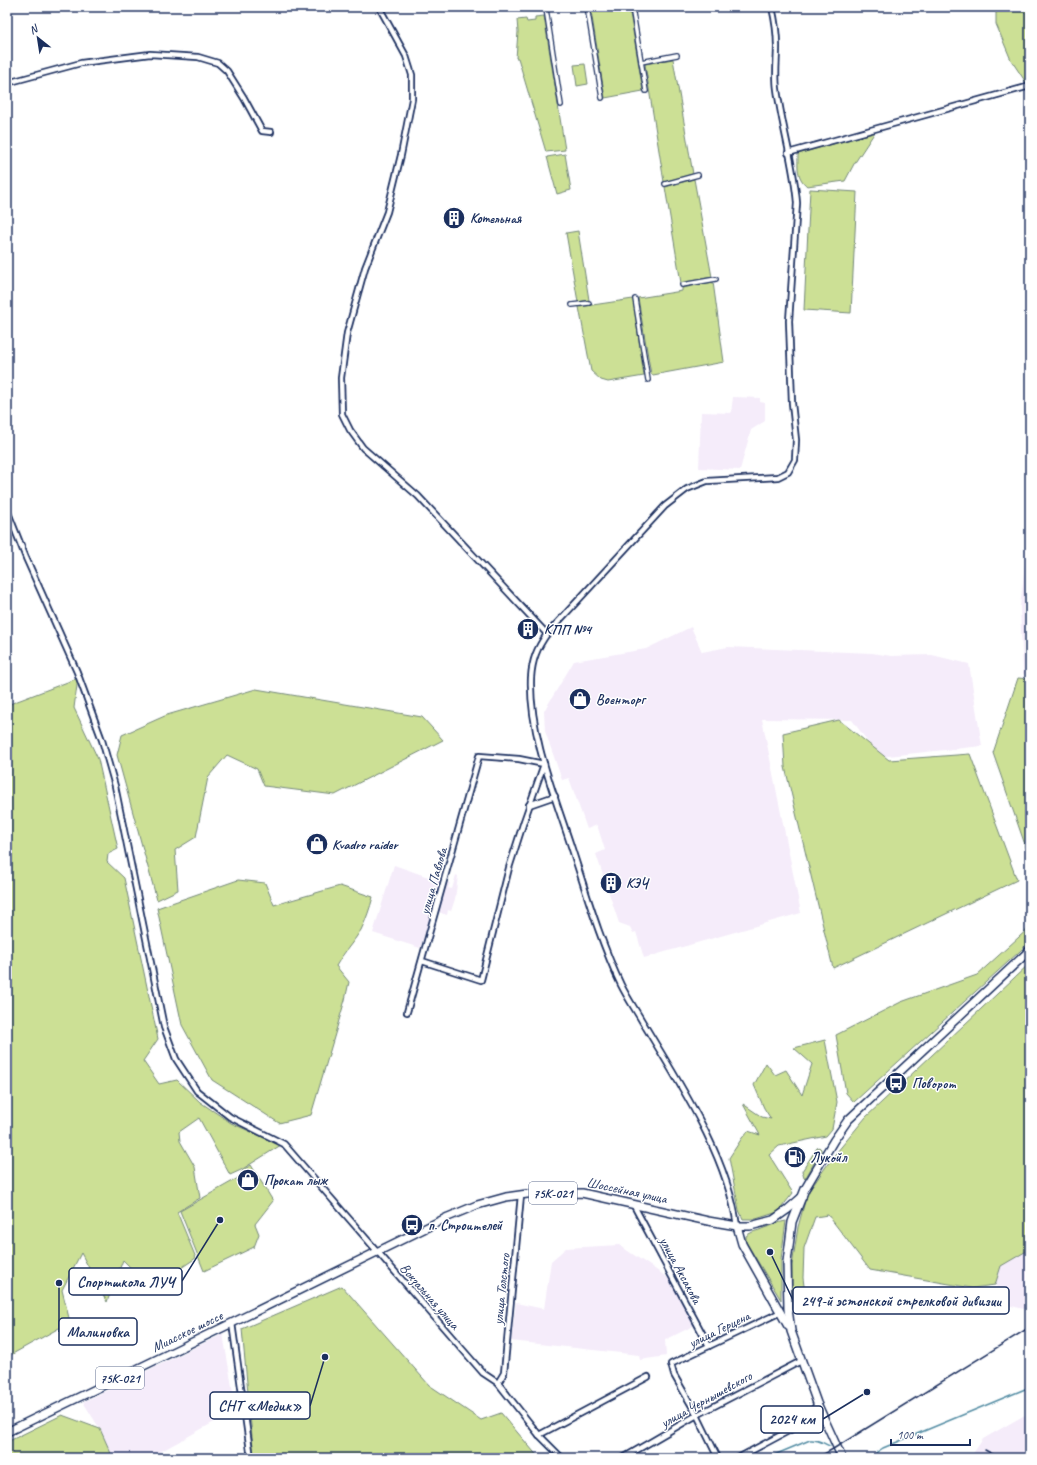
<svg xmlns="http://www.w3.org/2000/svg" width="1037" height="1465" font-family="Caveat,sans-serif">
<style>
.built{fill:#f5ecfa}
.green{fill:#cce095;stroke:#74887a}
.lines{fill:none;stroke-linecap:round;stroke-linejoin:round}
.stream{stroke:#548da4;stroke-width:1.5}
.pedestrian-casing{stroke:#1b2f5e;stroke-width:6}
.minor-casing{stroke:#1b2f5e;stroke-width:8}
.primary-casing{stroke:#1b2f5e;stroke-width:10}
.pedestrian{stroke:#fff;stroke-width:3.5}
.minor{stroke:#fff;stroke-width:4.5}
.primary{stroke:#fff;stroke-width:7}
.rail{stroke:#1b2f5e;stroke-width:1.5}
.labels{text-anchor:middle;stroke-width:3;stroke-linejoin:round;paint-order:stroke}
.shield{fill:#fff;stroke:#5f6d8e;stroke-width:1}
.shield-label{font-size:13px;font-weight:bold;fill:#1b2f5e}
.poi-label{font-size:14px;font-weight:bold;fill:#1b2f5e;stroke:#fff;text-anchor:start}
.street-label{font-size:14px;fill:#1b2f5e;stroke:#fff}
.leader{fill:none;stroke:#1b2f5e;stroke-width:1.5}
.callout-dot{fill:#1b2f5e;stroke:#fff;stroke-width:1.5}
.callout{fill:#fff;stroke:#1b2f5e;stroke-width:1.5}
.callout-label{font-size:15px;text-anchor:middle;font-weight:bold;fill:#1b2f5e}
</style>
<rect width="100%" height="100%" fill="#fff"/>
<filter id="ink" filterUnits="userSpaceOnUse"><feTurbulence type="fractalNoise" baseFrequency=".025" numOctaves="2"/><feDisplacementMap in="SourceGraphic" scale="8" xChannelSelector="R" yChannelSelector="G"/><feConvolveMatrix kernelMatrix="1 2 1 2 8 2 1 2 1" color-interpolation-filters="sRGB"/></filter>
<g filter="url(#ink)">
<!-- built -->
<g class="built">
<polygon points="733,397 760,398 760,402 765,403 765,421 751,430 740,470 699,468 701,412 731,413"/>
<polygon points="1030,522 1030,674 1023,674 1020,607"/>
<polygon points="691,627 702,652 728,647 872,653 891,656 932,655 969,664 982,746 879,757 852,720 762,719 801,913 644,958 636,932 633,933 630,927 619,923 596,854 605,850 597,825 587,829 569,778 562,780 545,731 544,711 574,661 646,649"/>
<polygon points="394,865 431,878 450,883 448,888 452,889 456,875 458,876 455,899 451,911 448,910 447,915 432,910 420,948 373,933"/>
<polygon points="619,1245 668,1278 695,1325 665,1340 666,1356 640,1360 639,1355 511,1341 516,1303 544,1309 551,1261 566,1248"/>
<polygon points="1030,1249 1030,1306 1024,1309 1007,1305 995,1285 1001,1266"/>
<polygon points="223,1334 236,1410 149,1458 113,1458 100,1429 83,1402"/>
<polygon points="1030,1412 1030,1458 970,1458 983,1439"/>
</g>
<!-- green -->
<g class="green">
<polygon points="596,7 629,7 643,91 605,98 591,11 593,8"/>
<polygon points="998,7 1030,7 1030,83 1027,84 1011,60 996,24 996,8"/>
<polygon points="544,16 565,150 546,152 518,58 516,58 518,32 517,20 526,19 527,22 535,21 535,17"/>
<polygon points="673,59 693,174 664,182 645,64"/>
<polygon points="585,64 588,84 577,86 574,65"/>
<path d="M875 132 854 164 845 181 807 186C796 177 798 166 798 154Z"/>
<polygon points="565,154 571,190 557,194 547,157"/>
<polygon points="694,179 712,277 681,283 665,187"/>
<polygon points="810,189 857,192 851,313 804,310"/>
<polygon points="578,231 589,300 578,302 566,233"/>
<polygon points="713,282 724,362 653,375 651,374 638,298 682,291 682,288"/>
<polygon points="633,299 644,376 608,382 601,380 591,371 579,307"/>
<polygon points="78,678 74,708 98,759 118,849 108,854 107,862 124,878 158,1039 143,1061 159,1084 177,1080 200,1102 231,1123 281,1145 241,1170 230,1175 199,1118 179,1132 180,1141 195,1167 200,1198 177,1212 196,1258 181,1268 146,1283 123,1260 107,1302 81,1253 62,1290 70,1322 7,1357 7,705"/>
<polygon points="1018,678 1030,679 1030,859 993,753"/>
<polygon points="256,689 422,717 443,740 335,795 264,786 257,769 227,755 208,777 196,837 175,850 178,890 157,900 117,755 122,735 167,715"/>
<polygon points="839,720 889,760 970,754 1017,880 833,968 785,767 783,733"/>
<path d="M238 880 265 883 274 905 340 886 373 897C370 908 366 920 361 930 353 943 343 953 336 966L349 982 345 1000 311 1115 279 1123 212 1080 182 1025 157 908Z"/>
<polygon points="1029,928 1030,942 854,1102 846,1093 836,1035 901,1002 977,975"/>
<polygon points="1030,963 1030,1249 1001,1266 995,1285 972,1288 870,1270 828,1215 815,1217 804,1248 803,1278 807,1309 799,1313 792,1309 792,1266 798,1227 807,1194 832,1158 866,1117"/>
<polygon points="825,1040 837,1102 832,1129 826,1136 779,1146 769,1155 793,1193 778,1212 756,1219 743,1219 739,1210 729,1158 742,1138 748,1131 760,1135 743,1104 762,1117 771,1119 764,1108 754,1085 766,1063 775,1075 786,1070 802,1095 812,1064 794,1048"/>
<polygon points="819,1147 821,1149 821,1151 805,1179 804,1178 802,1171 817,1148"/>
<polygon points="251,1165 273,1201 255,1224 259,1234 254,1247 204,1271 180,1211 240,1177 243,1170"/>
<path d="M786 1221 781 1259V1300L746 1242V1236C754 1230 756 1232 764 1228 772 1226 778 1222 786 1221Z"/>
<polygon points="342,1286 429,1385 481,1420 501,1413 539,1458 254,1458 242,1329"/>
<polygon points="62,1415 100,1429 113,1458 7,1458 7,1442"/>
</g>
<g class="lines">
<!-- stream -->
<g class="stream">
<path d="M767 1458 810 1440C819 1439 822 1443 830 1446"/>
<polyline points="872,1458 877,1452 883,1448 1030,1387"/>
</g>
<!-- pedestrian casing -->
<g class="pedestrian-casing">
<g id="pedestrian">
<polyline points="587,7 602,98"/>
<polyline points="632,7 646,91"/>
<polyline points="546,9 561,105"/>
<polyline points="641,62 677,55"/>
<polyline points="665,184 698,175"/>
<polyline points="682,285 716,279"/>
<polyline points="635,299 648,380"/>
<polyline points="572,305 589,303"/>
</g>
</g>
<!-- minor casing -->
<g class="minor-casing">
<g id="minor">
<polyline points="379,7 406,56 412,75 412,99 401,155 387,212 365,268 347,333 341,378 342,414 350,430 363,448 418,496 547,634"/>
<polyline points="7,83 81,63 150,54 198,57 218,63 227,71 244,98 262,131 271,132"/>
<polyline points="788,153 1030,86"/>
<polyline points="7,510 26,558 77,672 102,740 115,786 164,1027 176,1059 197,1091 230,1117 284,1144 483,1373 498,1383 539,1435 562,1458"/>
<polyline points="529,805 555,796"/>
<polyline points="422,961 481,980 509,868 524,821 544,764"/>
<polyline points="407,1012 479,756 519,759 544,764"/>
<polyline points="633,1204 709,1346"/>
<path d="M737 1226C727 1154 679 1083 642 1021 635 1009 627 997 621 985 600 941 586 892 571 846 554 794 529 733 531 678 532 660 537 648 547 634L665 506 687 489 707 481 778 477 788 472 795 460 796 440 792 403 789 321 797 203C794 165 782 127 777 89 775 75 777 60 777 46 777 33 775 20 772 7"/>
<polyline points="232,1323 251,1458"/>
<polyline points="498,1383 504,1373 521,1195"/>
<polyline points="539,1435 648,1377"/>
<polyline points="623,1458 697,1415 801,1361"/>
<polyline points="718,1458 697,1415 674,1375 671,1364 781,1312"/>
<polyline points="738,1458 809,1420 817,1403"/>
</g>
</g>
<!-- primary casing -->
<g class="primary-casing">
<g id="primary">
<polyline points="737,1226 742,1244 788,1326"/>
<polyline points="7,1432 232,1323 448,1217 477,1205 506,1197 527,1194 582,1193 708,1221 737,1226 750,1226 773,1220 787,1210 802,1197"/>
<polyline points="842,1458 817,1403 791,1331 788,1309 787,1262 792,1222 805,1189 834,1140 848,1120 1030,950"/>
</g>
</g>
<!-- pedestrian -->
<use href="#pedestrian" class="pedestrian"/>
<!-- minor -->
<use href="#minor" class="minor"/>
<!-- primary -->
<use href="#primary" class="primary"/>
<!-- rail -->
<g class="rail">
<polyline points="985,1450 1000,1458"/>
<polyline points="817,1458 833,1449 1030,1327"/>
<polyline points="909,1458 925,1457 963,1458"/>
</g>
</g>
</g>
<!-- icons -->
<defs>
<g id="building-disc" transform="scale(1.15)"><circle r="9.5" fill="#1b2f5e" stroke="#fff"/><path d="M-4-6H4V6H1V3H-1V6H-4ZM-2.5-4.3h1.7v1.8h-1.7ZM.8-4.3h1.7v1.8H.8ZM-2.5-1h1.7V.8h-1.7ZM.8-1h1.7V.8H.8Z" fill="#fff"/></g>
<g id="shop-disc" transform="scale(1.15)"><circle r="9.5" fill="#1b2f5e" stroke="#fff"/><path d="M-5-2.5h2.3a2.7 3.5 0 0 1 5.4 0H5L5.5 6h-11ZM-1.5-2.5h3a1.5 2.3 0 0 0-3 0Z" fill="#fff"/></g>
<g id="bus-disc" transform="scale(1.15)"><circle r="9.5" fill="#1b2f5e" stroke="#fff"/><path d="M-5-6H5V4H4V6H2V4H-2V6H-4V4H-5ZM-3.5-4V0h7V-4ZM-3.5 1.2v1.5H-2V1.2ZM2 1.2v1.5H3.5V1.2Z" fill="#fff"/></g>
<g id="fuel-disc" transform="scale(1.15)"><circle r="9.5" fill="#1b2f5e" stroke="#fff"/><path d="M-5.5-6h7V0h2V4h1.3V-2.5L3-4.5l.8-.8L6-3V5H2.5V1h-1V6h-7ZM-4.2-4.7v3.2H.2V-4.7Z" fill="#fff"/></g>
</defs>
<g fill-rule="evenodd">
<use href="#building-disc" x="454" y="218"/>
<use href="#building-disc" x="528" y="629"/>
<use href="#shop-disc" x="580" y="699"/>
<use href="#shop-disc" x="317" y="844"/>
<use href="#building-disc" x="611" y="883"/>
<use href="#bus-disc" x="896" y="1083"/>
<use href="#fuel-disc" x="795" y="1157"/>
<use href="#shop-disc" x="248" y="1180"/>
<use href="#bus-disc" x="412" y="1225"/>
</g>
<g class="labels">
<!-- shield labels -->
<g class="shield">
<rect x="529" y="1182" width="48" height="22" rx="3"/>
<rect x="96" y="1367" width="48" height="22" rx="3"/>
</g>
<g class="shield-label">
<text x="553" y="1198">75К-021</text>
<text x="120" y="1383">75К-021</text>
</g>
<!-- poi labels -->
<g class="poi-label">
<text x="470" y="223">Котельная</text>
<text x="544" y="634">КПП №4</text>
<text x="596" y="704">Военторг</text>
<text x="332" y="849">Kvadro raider</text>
<text x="626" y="888">КЭЧ</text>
<text x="912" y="1088">Поворот</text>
<text x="810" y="1162">Лукойл</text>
<text x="264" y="1185">Прокат лыж</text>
<text x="428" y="1230">п. Строителей</text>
</g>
<!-- street labels -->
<g class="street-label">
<text transform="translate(433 881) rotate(-74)" y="5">улица Павлова</text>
<text transform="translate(627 1190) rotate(12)" y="5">Шоссейная улица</text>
<text transform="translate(681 1270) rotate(62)" y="5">улица Аксакова</text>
<text transform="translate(501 1289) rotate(-84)" y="5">улица Толстого</text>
<text transform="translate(430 1296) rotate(49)" y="5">Вокзальная улица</text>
<text transform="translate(719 1329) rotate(-26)" y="5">улица Герцена</text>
<text transform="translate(187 1331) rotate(-26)" y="5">Миасское шоссе</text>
<text transform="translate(706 1399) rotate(-29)" y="5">улица Чернышевского</text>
</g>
</g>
<!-- callouts -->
<path class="leader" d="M220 1220L182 1281M770 1252L793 1300M59 1283L59 1332M325 1357L310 1406M867 1392L823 1419"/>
<g class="callout-dot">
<circle cx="220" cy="1220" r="4"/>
<circle cx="770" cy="1252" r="4"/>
<circle cx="59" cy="1283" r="4"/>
<circle cx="325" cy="1357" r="4"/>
<circle cx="867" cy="1392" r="4"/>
</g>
<g class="callout">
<rect x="69" y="1268" width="113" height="27" rx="4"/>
<rect x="793" y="1287" width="216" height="27" rx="4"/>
<rect x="59" y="1318" width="78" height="27" rx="4"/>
<rect x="210" y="1392" width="100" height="27" rx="4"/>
<rect x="761" y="1406" width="62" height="27" rx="4"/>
</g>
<g class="callout-label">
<text x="126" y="1287">Спортшкола ЛУЧ</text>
<text x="901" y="1306">249-й эстонской стрелковой дивизии</text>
<text x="98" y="1337">Малиновка</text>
<text x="260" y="1411">СНТ «Медик»</text>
<text x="792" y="1424">2024 км</text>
</g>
<!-- margin -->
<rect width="1037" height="1465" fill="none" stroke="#fff" stroke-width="24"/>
<rect x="12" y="12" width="1013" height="1441" fill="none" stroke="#1b2f5e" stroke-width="1.5" filter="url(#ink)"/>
<!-- north arrow -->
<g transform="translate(38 38) rotate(330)" stroke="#ffffff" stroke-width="3" paint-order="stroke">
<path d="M0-3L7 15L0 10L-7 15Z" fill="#1b2f5e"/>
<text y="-6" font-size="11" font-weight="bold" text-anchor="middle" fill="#1b2f5e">N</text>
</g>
<!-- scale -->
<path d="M891 1439v6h79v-6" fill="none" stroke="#1b2f5e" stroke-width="2"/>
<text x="897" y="1439" font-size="12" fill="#1b2f5e" stroke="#ffffff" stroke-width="3" paint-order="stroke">100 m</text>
</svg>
